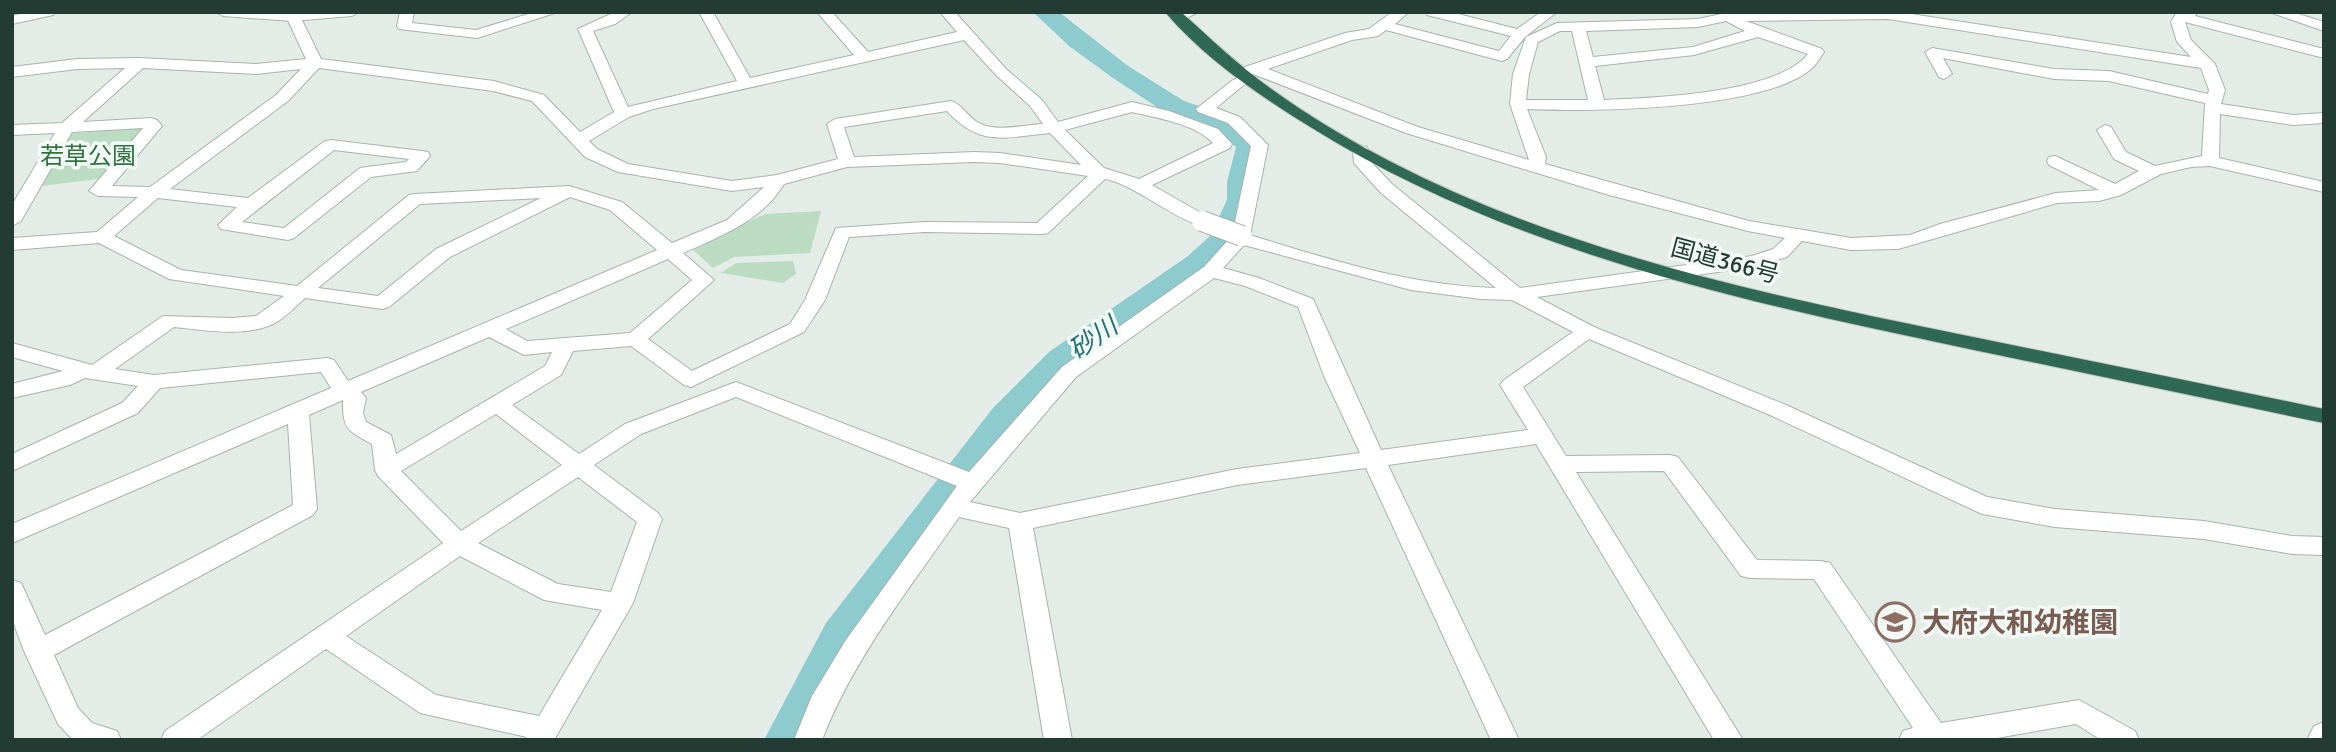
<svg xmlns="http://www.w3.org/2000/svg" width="2336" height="752" font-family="Signika,'Noto Sans JP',sans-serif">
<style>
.green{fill:#bcdcc2}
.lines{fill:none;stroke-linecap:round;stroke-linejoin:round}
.river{fill:#8dcbcf;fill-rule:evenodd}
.street-casing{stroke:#a6b4ad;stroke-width:2}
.secondary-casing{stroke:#a1b7ad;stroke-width:2}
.highway-casing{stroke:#c1c8c6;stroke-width:2}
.street{fill:#fff;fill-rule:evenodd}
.secondary{fill:#fff;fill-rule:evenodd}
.highway{fill:#306856;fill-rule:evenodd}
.street-bridge-casing{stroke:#a6b4ad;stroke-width:22;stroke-linecap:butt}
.street-bridge{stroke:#fff;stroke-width:20}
.labels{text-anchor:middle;stroke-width:7;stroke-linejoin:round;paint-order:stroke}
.park-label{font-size:24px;fill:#2f7242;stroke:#f3f9f5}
.street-label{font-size:24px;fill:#233c33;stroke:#f3f9f5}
.water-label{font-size:26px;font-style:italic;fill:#1f7176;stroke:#f3f9f5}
.near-education-label{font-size:28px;font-weight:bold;fill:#785e54;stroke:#f3f9f5;text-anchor:start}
</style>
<rect width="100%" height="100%" fill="#e3ece7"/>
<!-- green -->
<g class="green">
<polygon points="145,127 105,178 34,187 67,134"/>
<polygon points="821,211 810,253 734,257 713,268 690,247 766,214"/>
<polygon points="793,261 796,274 783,283 721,273 736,263"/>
</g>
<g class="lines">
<!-- river -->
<polygon class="river" points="1033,12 1059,12 1128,66 1184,101 1236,118 1264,145 1255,182 1257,200 1234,247 1210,270 1073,368 1019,426 857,646 811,740 764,740 826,623 993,408 1049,352 1188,256 1210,236 1227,200 1227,182 1236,147 1216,130 1166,113 1110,76 1069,46"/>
<!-- street casing -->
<g class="street-casing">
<g id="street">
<polygon points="28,12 55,12 53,15 12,24 12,16"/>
<path d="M284 12H298L321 59 494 81 544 95 580 132 614 112 578 29 615 12H632L615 24 593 31 628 107 737 81 699 12H713L750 78 854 55 817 12H832L868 52 957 32 940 12H955L1006 69 1042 100 1058 122 1132 102 1169 111 1218 129 1232 144 1230 148 1152 185 1208 217 1211 221 1208 225C1187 230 1134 183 1105 179L1048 233 1042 234 924 232 849 237 825 300 804 332 691 387 684 385 631 346 573 351 561 375 512 405 579 454 625 424 736 382 969 472 1062 367 1204 267 1232 236 1251 146 1228 123 1198 112 1196 109 1233 80 1238 78 1246 83 1216 108 1240 117 1268 145 1250 235C1330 260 1413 286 1496 288L1380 192 1354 163 1353 151 1361 146 1367 147 1371 162 1392 184 1520 288 1752 256 1773 249 1785 238 1748 231 1609 195 1406 133 1253 74 1245 73 1242 70 1245 67 1345 33 1369 29 1392 12H1409L1395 24 1499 51 1511 36 1427 15 1425 12H1450L1517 29 1541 12H1557L1525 37 1507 59 1502 61 1386 30 1378 36 1352 40 1268 69 1418 127 1529 160 1510 104 1513 74 1526 37 1557 23 1698 19 1726 13 1898 12 2191 57 2177 42 2171 22 2177 12H2198L2195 16 2324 49V58L2185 22 2191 40 2215 64 2225 90 2221 104 2293 115 2324 113V123L2293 125 2220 114 2219 158 2324 182V192L2210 166 2191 167 2161 174 2121 195 2099 201 2057 203 1898 249 1851 250 1802 241 1787 257 1754 267 1537 297 1594 327 1786 405 1987 497 2055 509 2204 521 2292 536 2324 537V555L2292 554 2204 539 2055 527 1982 514 1770 415 1589 339 1523 387 1566 456 1670 455 1678 457 1757 560 1821 561 1830 563 1941 723 2079 700 2135 731 2139 740H2101L2076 724 1985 740H1899L1903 731 1913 728 1814 579 1750 578 1741 576 1664 471 1576 472 1743 740H1714L1536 444 1388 465 1519 740H1491L1366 468 1237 485 1033 528 1072 740H1044L1009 528 959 517C910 588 853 659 822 740H794L812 696 846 640 957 486 736 397 641 434 594 465 658 513 662 519 633 603 554 740H525L527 737 420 713 326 649 197 740H161L165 731 443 543 378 476 375 470 372 444C346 430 343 429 343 400L309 415 317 509 313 515 54 655 78 708 92 723 117 731 121 740H73L58 724 24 651 12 619V580L21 583 45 635 293 505 288 424 12 543V524L331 388 321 372 160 388 138 413 12 471V454L122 403 138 386 85 378 70 385 12 398V384L63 371 12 357V343L92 365 163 316 232 318 256 316 284 296 169 279 99 243 12 250V238L97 232 138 197 98 196 89 191 143 128 72 132 21 221 12 226V205L55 133 12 135V125L62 123 125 68 77 69 12 77V67L77 59 139 58 256 64 306 59ZM1888 19 2201 68 2209 90 2208 94 2109 71 2054 69 1932 48 1925 52 1939 77 1944 79 1952 74 1943 58 2054 79 2109 81 2205 103 2202 156 2155 166 2126 152 2111 127 2105 125 2097 130 2114 159 2139 171 2115 184 2055 156 2049 157 2047 161 2049 165 2099 190 2056 193 1940 224 1910 235 1851 238 1749 221 1545 164 1546 157 1527 109C1590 112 1764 110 1811 69 1817 64 1820 58 1824 52L1822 49 1746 21ZM1726 21 1745 31 1693 47 1593 57 1586 31 1698 27ZM1560 31H1572L1588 100H1526L1529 74 1538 42ZM1758 37 1808 54C1776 94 1653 98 1604 100L1595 66 1694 55ZM964 40 996 75 1030 106 1043 124C1022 125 995 133 977 122 967 116 962 104 951 101L835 119 827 124 838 159 777 175 732 181 628 164 597 149 589 141 629 117 653 109ZM143 68 256 74 301 69 276 95 150 187 112 186 162 126 157 120 151 118 83 122ZM319 68 493 91 532 101 585 157 618 172 732 191 764 187 727 220 672 243 622 202 569 186 415 194 409 195 297 286 181 270 114 236 158 198 237 207 218 225 221 229 288 240 294 238 371 177 417 171 430 156 428 152 422 151 331 140 325 141 248 198 170 189 288 101ZM947 111C981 148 1005 137 1050 133L1081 165 1000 153 974 152 854 157 844 127ZM1132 112C1158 118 1195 124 1213 143L1139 179 1104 168 1065 130ZM334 150 409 159 406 162 360 168 284 228 242 222ZM974 162 1000 163 1088 176 1037 223 924 222 836 228 805 300 790 324 692 371 648 339 714 280 683 253C720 236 762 221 784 184L847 167ZM570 197 610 210 657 250 348 381 334 360 327 358 154 375 115 369 174 327C205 330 245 338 275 323 285 318 296 306 305 298L382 309 389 307 450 257ZM541 198 436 249 378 296 318 288 420 204ZM1244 245 1411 290 1481 299 1512 300 1573 332 1504 380 1500 385 1528 430 1381 450 1313 299 1259 278 1223 268ZM668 259 692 280 630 333 527 341 506 329ZM1214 278 1245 286 1298 307 1324 376 1360 453 1237 469 1020 513 970 502 1076 377ZM489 337 524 355 552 352 545 366 396 454 391 435 366 422 363 413 366 398 361 392ZM496 414 562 465 461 531 401 471ZM578 477 637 522 611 592 558 584 478 543ZM460 556 544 600 602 610 539 716 436 695 346 636Z"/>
<polygon points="400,12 414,12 412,23 476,30 535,12 558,12 477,38 399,29 397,26"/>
<polygon points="1177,12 1199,12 1182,20 1172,20 1170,17"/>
<polygon points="2269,12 2292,12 2324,22 2324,31"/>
</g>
</g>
<!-- secondary casing -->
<g class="secondary-casing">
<g id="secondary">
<polygon points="216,12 359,12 352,16 292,21 223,16"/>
<polygon points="2324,722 2324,740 2307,740 2314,726"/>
</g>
</g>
<!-- highway casing -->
<g class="highway-casing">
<path id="highway" d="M1165 12H1181C1210 38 1238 65 1270 88 1473 234 1727 287 1968 336 2086 360 2205 384 2324 409V423C2207 399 2091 374 1974 350 1746 302 1513 253 1312 128 1260 96 1205 59 1165 12Z"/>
</g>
<!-- street -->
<use href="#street" class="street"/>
<!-- secondary -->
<use href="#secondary" class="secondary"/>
<!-- highway -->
<use href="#highway" class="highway"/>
<!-- street-bridge casing -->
<g class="street-bridge-casing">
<polyline id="street-bridge" points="1202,221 1242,236"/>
</g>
<!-- street-bridge -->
<use href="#street-bridge" class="street-bridge"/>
</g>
<!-- icons -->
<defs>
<g id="school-ring" transform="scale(2.0125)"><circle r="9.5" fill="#f3f9f5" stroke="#8d6e63" stroke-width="1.5"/><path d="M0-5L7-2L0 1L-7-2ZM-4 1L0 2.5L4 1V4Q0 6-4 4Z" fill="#8d6e63"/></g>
</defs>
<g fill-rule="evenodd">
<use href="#school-ring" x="1895" y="622"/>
</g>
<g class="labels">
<!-- park labels -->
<g class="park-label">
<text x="88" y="164">若草公園</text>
</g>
<!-- street labels -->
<g class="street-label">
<text transform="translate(1725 261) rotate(15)" y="8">国道366号</text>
</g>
<!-- water labels -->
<g class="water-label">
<text transform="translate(1093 338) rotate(-35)" y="9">砂川</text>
</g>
<!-- near-education labels -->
<g class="near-education-label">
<text x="1922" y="632">大府大和幼稚園</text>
</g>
</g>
<!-- border -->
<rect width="2336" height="752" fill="none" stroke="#233c33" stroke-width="28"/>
</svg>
